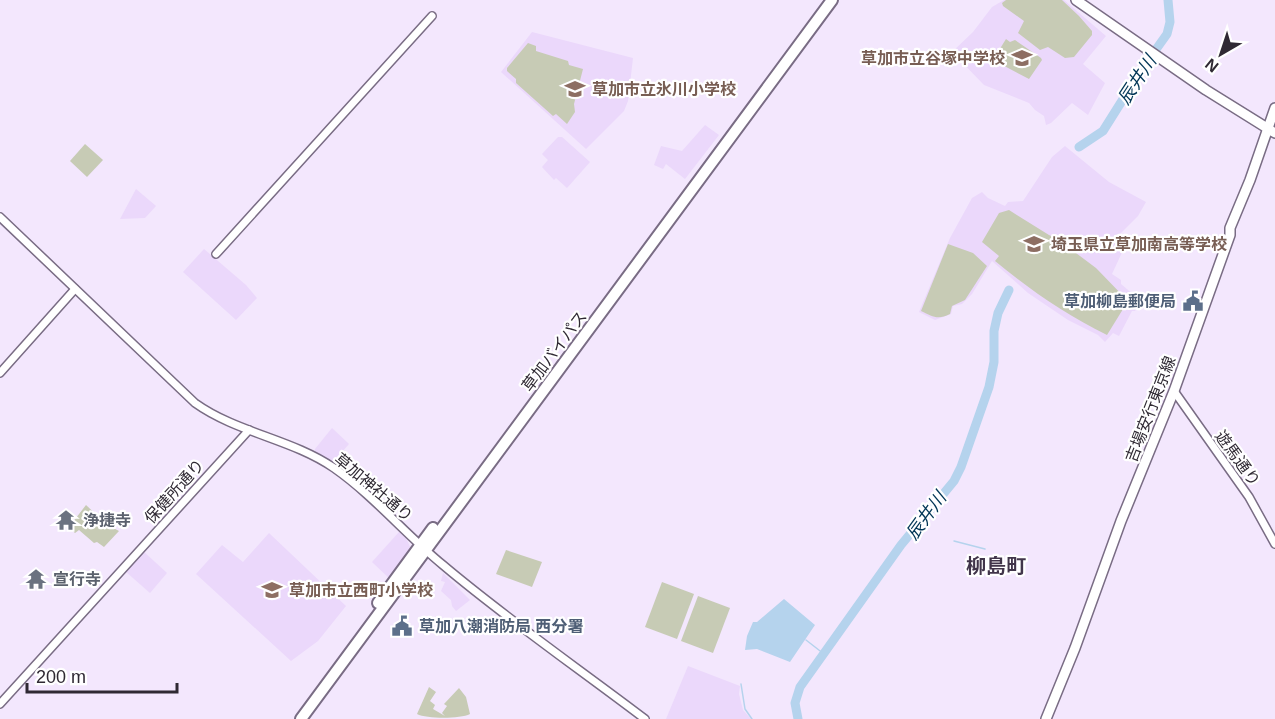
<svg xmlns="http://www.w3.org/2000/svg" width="1275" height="719" font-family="Arial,'Noto Sans JP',sans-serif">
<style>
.built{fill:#ebd8fb}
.green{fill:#c7cbb5}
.water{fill:#b5d3ed}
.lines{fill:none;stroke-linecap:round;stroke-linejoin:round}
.stream{stroke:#b5d3ed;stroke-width:1.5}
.river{stroke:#b5d3ed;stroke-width:9}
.minor-casing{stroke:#796c84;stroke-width:10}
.major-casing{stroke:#796c84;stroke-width:12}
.highway-casing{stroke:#796c84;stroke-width:14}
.minor{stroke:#fff;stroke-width:7}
.major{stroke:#fff;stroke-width:9}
.highway{stroke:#fff;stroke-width:10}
.labels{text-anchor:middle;stroke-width:4.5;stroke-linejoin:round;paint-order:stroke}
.education-label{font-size:16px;font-weight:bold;fill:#785e54;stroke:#fff;text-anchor:start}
.service-label{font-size:16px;font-weight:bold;fill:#4e5e75;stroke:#fff;text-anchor:end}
.street-label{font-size:16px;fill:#2f2933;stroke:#fff}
.worship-label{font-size:16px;font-weight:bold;fill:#5b616d;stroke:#fff;text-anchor:start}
.water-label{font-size:18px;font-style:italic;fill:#003556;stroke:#fff}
.quarter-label{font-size:20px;font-weight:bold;fill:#41354a;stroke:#fff}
</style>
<rect width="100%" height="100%" fill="#f3e7fd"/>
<!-- built -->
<g class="built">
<polygon points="1004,0 1064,0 1106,36 1083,64 1105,83 1088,115 1072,103 1051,123 1046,125 1044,116 1035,110 1029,103 984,85 952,52 973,32 992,7"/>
<polygon points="532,32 633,58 628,101 624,111 586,149 501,72"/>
<polygon points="705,125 719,135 685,179 666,164 663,169 654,165 661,146 682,151"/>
<polygon points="558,137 562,137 590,162 567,188 556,178 554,180 542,167 548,160 542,154"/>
<polygon points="1065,146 1109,182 1146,202 1138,216 1121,233 1116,241 1125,246 1112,274 1121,280 1121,284 1141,301 1135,311 1132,311 1119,336 1113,333 1105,342 1098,335 1068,320 1028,293 992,261 972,294 962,304 953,306 951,314 935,320 919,312 950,238 972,198 982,192 988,198 1005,206 1008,202 1023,201 1052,157"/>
<polygon points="136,189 156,206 145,218 120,219"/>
<polygon points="204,249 246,285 257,298 236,320 183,272"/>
<polygon points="332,428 349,444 333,462 315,452 315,449"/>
<polygon points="399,532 406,538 411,549 390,579 372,562"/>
<polygon points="269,533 346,606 318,641 291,661 196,574 222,545 243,562"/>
<polygon points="143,551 167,573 150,593 125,571"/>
<polygon points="443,573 470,600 456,611 452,606 451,600 441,591 445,582 441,581"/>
<polygon points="688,666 740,686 739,694 743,710 751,719 666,719"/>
</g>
<!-- green -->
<g class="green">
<polygon points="1006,0 1062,0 1079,16 1092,31 1092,35 1074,57 1065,58 1048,47 1040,50 1018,33 1024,21 1003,6 1002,3"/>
<polygon points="1006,39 1010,42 1015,40 1041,58 1042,60 1029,79 993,60"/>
<polygon points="528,43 536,46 536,51 568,61 569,65 583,69 574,104 575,112 567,124 556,114 553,116 516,83 516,79 507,71 507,68"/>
<polygon points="85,144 103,160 87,177 70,161"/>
<path d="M1009 210 1049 235 1077 248 1076 253 1096 268 1128 301 1107 335C1066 315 1030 290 995 261L999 256 982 242 999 213Z"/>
<path d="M948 244 973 253 987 266 965 300 952 306 950 314C938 320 933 317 921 311Z"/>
<polygon points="86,505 106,524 119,531 104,547 97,542 94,543 79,530 75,533 69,527"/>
<polygon points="506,550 542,562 532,587 496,574"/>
<polygon points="662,582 694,594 677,639 645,627"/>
<polygon points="698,596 730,608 713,653 681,641"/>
<path d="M429 687 436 692 430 701 435 705 433 709 445 716 442 713 447 706 444 704 459 688 466 697 470 714C460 719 427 719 417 714Z"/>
</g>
<!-- water -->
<polygon class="water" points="784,599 815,625 790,662 757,649 745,650 747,636 753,622 757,622"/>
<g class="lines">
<!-- stream -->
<g class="stream">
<polyline points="954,541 985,549"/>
<polyline points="806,640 824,654"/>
<polyline points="741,684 745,709 752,719"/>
</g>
<!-- river -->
<g class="river">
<polyline points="1079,147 1103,131 1142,69 1167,34 1170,22 1168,0"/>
<polyline points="798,719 795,703 800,687 901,545 954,481 961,467 989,387 994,362 994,331 998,313 1009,290"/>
</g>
<!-- minor casing -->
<g class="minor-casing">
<g id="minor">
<path d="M0 217 195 403C237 433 292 439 334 468 374 496 406 535 443 565 508 620 578 668 645 719"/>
<polyline points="216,254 432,16"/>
<polyline points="0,373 75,289"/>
<polyline points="1174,391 1249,497 1275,544"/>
<polyline points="0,704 249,430"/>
</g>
</g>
<!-- major casing -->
<g class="major-casing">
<g id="major">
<polyline points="1076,0 1206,90 1275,133"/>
<polyline points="1046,719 1075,648 1121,521 1174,391 1230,235 1230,228 1250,180 1275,108"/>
</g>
</g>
<!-- highway casing -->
<g class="highway-casing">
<g id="highway">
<polyline points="378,603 433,528"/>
<polyline points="301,719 832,0"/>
</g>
</g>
<!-- minor -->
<use href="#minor" class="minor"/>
<!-- major -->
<use href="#major" class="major"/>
<!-- highway -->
<use href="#highway" class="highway"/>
</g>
<!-- icons -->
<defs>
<g id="school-bare" transform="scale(1.62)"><path d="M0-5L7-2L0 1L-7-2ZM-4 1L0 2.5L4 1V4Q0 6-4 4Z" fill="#8d6e63" stroke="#fff" stroke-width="2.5" paint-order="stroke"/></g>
<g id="civic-bare" transform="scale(1.62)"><path d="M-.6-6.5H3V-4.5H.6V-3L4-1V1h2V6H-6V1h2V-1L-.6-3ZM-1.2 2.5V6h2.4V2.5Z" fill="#5c6f8a" stroke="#fff" stroke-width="2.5" paint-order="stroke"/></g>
<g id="temple-bare" transform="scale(1.62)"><path d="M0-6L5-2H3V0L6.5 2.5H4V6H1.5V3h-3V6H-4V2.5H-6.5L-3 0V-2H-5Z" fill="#6b7280" stroke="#fff" stroke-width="2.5" paint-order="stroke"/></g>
</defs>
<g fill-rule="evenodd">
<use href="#school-bare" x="1022" y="58"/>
<use href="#school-bare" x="575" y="89"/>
<use href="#school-bare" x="1034" y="244"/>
<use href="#civic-bare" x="1193" y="301"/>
<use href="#temple-bare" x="66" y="520"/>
<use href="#temple-bare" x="36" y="579"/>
<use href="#school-bare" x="272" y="590"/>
<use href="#civic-bare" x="402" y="626"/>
</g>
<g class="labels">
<!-- education labels -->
<g class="education-label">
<text x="1005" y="64" text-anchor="end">草加市立谷塚中学校</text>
<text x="592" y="95">草加市立氷川小学校</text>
<text x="1051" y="250">埼玉県立草加南高等学校</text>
<text x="289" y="596">草加市立西町小学校</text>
</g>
<!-- service labels -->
<g class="service-label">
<text x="1176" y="307">草加柳島郵便局</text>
<text x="419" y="632" text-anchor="start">草加八潮消防局 西分署</text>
</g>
<!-- street labels -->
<g class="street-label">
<text transform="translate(554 351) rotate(-53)" y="6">草加バイパス</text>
<text transform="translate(1150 409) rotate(-69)" y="6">吉場安行東京線</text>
<text transform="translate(1238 458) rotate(54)" y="6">遊馬通り</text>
<text transform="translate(374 487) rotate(40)" y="6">草加神社通り</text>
<text transform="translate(174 491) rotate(-48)" y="6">保健所通り</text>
</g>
<!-- worship labels -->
<g class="worship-label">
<text x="83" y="526">浄捷寺</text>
<text x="53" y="585">宣行寺</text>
</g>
<!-- water labels -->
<g class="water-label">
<text transform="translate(1137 80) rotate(-57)" y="6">辰井川</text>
<text transform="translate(926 516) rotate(-54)" y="6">辰井川</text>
</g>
<!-- quarter labels -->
<g class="quarter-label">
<text x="996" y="573">柳島町</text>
</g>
</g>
<!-- north arrow -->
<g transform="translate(1221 54) rotate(219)" stroke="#ffffff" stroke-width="4.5" paint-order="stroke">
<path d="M0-4.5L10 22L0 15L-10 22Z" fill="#2f2933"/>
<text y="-9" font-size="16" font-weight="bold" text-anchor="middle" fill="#2f2933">N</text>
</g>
<!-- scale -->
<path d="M27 683v9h150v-9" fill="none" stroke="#2f2933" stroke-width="3"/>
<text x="36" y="683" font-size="18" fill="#2f2933" stroke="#ffffff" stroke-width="4.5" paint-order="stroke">200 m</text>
</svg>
